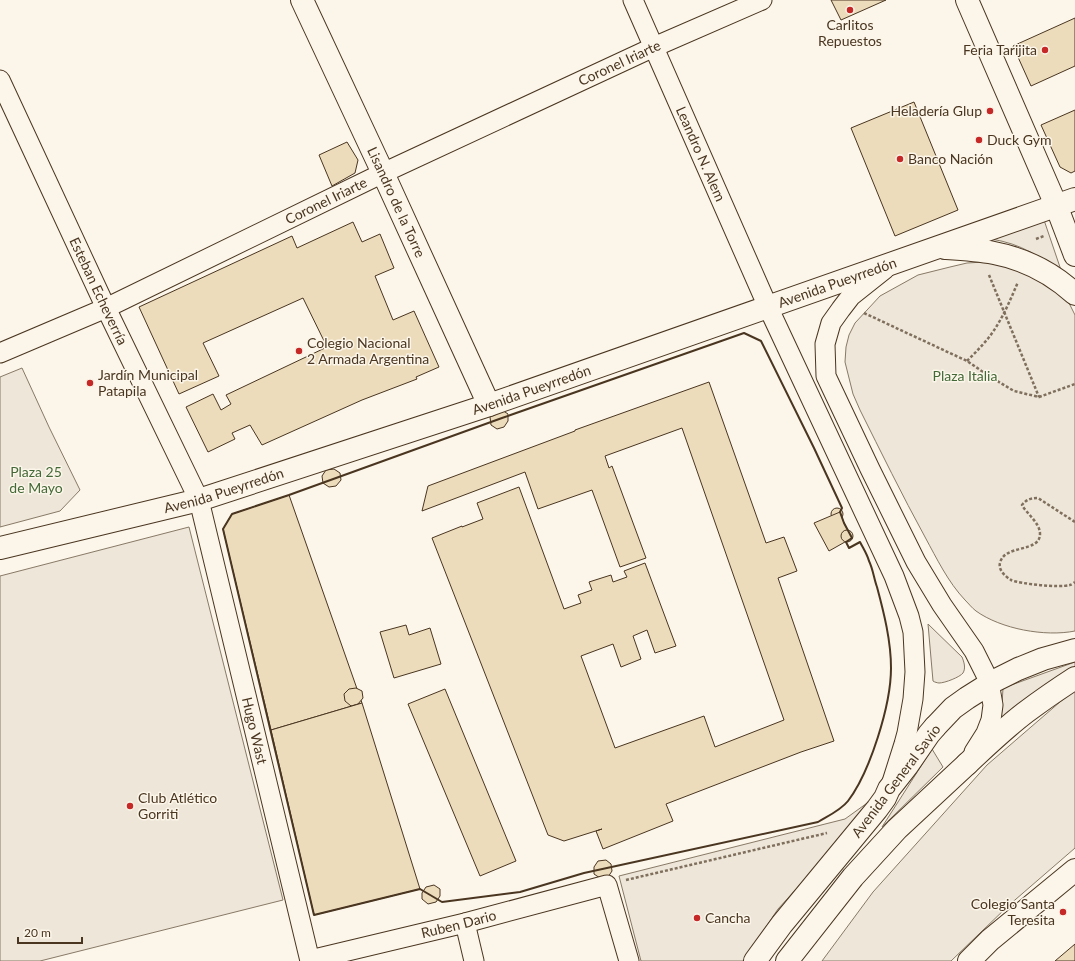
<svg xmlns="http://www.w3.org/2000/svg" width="1075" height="961" font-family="Lato,sans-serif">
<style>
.green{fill:#ede6d9;stroke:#887966}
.building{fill:#ecdcbc;stroke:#4a3520}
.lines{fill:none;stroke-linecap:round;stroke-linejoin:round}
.street-casing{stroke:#4a3520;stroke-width:21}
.secondary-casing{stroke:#4a3520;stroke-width:24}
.primary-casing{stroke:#4a3520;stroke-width:24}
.highway-casing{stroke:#4a3520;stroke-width:24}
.path{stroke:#7f6f5c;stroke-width:2.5;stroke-dasharray:3 2;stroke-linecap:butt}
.street{stroke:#fbf6e9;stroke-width:19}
.secondary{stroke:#fbf6e9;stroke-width:22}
.primary{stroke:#fbf6e9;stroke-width:22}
.highway{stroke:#fbf6e9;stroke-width:22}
.wall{stroke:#4a3520;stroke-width:2}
.poi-dot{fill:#c62828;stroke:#fbf6e9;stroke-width:1.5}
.labels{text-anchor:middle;stroke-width:3;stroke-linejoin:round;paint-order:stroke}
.poi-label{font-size:14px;fill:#4a3520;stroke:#fbf6e9;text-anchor:start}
.street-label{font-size:14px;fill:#4a3520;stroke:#fbf6e9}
.park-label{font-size:14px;fill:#436837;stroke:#fbf6e9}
</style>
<rect width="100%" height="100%" fill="#fbf6e9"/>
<!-- green -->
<g class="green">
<path d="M1044 220 1063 276C1040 256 1022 244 991 239Z"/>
<path d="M984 262 1016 268 1060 293 1070 305 1075 315V631C1045 637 1001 629 976 611 972 608 969 604 965 600 948 582 937 559 925 537 902 495 881 452 860 410L853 394 845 362 846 347 849 335 855 323 880 296 918 275 950 267 967 263Z"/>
<polygon points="22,368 49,427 80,490 60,511 0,527 0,377"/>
<polygon points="189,527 283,900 40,961 0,961 0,576"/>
<path d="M928 624 962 657C964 662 966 668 963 673 960 677 945 683 939 683 938 683 934 682 933 681Z"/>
<polygon points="1075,662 1075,667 1001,721 1003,688"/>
<polygon points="1075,689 1075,848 1008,906 951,961 822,961 873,892 987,765"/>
<polygon points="932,749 943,767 882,827"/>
<polygon points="881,793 857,822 778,909 743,961 641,961 619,876 845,819"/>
</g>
<!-- building -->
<g class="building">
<polygon points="831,0 886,0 841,20"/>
<polygon points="1075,18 1075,66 1031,86 1013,46"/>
<polygon points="914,102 958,210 895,236 851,128"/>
<polygon points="1075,110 1075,171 1071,173 1060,167 1041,125"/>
<polygon points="347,142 358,160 355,173 332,186 319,155"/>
<polygon points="353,222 362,242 380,234 394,268 375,276 393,320 414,311 439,367 416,377 417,379 362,400 262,445 250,425 232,433 235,439 208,452 186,407 213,394 221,410 231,404 226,395 327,347 303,298 203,343 219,376 179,394 139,307 292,236 297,248"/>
<polygon points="709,382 766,543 784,537 797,571 778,578 834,741 801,752 666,804 673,821 603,849 596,831 602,829 564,841 548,835 432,538 462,526 462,527 483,519 477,503 519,487 564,609 581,603 578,595 592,590 589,582 611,575 613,582 627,577 624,571 645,563 676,646 655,653 647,630 633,636 641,659 621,667 613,644 581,656 615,748 704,716 715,747 784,720 682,428 605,456 609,468 612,466 646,558 620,567 592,490 538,509 525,472 422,511 428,486 575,431 575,430"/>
<polygon points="502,410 508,414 508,421 504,427 497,429 491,425 490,417 495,412"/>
<polygon points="334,469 340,473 341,480 336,486 329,487 323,483 322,476 326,470"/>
<polygon points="289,495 362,703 271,730 223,529 232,514"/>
<circle cx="837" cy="514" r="6"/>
<polygon points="840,512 844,523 852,538 829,551 814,523"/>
<circle cx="847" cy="536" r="6"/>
<polygon points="406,625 409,635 430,628 441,664 394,678 380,632"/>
<polygon points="356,688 362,691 363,698 358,704 351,706 345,701 344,694 349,689"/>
<polygon points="445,689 516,861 480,876 408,704"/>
<polygon points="362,703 420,889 314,915 271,730"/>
<polygon points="606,860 611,864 612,871 608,877 600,878 594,874 594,867 598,861"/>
<polygon points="434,885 440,889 440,896 436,902 428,904 422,899 422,893 426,887"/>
<polygon points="1075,944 1075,961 1055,961"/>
</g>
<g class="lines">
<!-- street casing -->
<g class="street-casing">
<g id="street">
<path id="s1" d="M633 0 768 307 894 576 909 616 913 632 915 672 913 699 907 733 904 744 892 782"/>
<path id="s2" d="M0 80 106 308 199 500 310 961"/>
<polyline points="885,269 851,296 841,309 831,323 825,344 826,376 870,469 916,562 942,605 974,651 987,677 990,688 993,705 991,720 986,733 974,752"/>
<path id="s3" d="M0 353 106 308 383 173 654 47 762 0"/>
<polyline points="465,923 474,961"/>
<path id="s4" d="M310 960 465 923 607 885 629 961"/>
</g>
</g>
<!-- secondary casing -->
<g class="secondary-casing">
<g id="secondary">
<path id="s5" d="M302 0 383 173 489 405"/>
<polyline points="967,0 1056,205 1075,255"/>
<path d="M945 248C961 249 978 250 994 253 1025 259 1052 273 1075 294"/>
<path id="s6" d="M0 548 199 500 489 405 1075 199"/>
<polyline points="969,961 990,940 1075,870"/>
</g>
</g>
<!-- primary casing -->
<g class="primary-casing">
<g id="primary">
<polyline points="935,727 953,708 967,698 994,681 1018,669 1043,659 1075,650"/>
<path d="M967 764C986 746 1005 728 1026 712 1042 700 1058 689 1075 678"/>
</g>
</g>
<!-- highway casing -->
<g class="highway-casing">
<g id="highway">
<polyline points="755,961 782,924 877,809 885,798 889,789 907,766 929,734 935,727"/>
<polyline points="787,961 853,877 897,829 967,764"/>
</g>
</g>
<!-- path -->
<g class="path">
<polyline points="1036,239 1044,236"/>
<polyline points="989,275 1039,397"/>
<polyline points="864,313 967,361 989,376 1014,391 1039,397 1075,384"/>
<path d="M967 361C973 355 979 349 985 342 1000 325 1009 303 1018 282"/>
<path d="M1075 522 1038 498C1030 498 1026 500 1022 505 1027 514 1040 523 1040 534 1040 553 1004 544 1000 563 998 570 1006 577 1011 580 1020 584 1060 588 1070 585 1071 585 1074 583 1075 582"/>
<polyline points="626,880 827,833"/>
</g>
<!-- street -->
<use href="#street" class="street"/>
<!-- secondary -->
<use href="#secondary" class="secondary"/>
<!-- primary -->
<use href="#primary" class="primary"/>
<!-- highway -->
<use href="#highway" class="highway"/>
<!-- wall -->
<path class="wall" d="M744 333 761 341 814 448 842 508 840 512 844 523 852 538 846 542 849 548 860 542C863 548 867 554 869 561 873 569 874 579 877 587 884 613 891 641 891 668 891 705 870 772 848 801 841 810 828 816 818 822L584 873 520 892 442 902 420 889 314 915 223 529 232 514 289 495 502 418Z"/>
</g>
<!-- markers -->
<g class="poi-dot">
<circle cx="850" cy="10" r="4"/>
<circle cx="1045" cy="50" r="4"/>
<circle cx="990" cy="111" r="4"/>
<circle cx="979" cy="140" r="4"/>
<circle cx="900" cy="159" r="4"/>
<circle cx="299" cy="351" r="4"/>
<circle cx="90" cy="383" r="4"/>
<circle cx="130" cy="806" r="4"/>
<circle cx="1063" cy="912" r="4"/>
<circle cx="697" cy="918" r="4"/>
</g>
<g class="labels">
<!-- poi labels -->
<g class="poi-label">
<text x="850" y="30" text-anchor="middle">Carlitos<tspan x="850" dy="16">Repuestos</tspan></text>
<text x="1037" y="55" text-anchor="end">Feria Tarijita</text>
<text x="982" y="116" text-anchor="end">Heladería Glup</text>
<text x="987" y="145">Duck Gym</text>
<text x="908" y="164">Banco Nación</text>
<text x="307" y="348">Colegio Nacional<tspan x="307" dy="16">2 Armada Argentina</tspan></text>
<text x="98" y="380">Jardín Municipal<tspan x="98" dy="16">Patapila</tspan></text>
<text x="138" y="803">Club Atlético<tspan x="138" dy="16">Gorriti</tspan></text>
<text x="1055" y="909" text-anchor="end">Colegio Santa<tspan x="1055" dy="16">Teresita</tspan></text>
<text x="705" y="923">Cancha</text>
</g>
<!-- street labels -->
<g class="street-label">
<text dy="5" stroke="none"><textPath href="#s3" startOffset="684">Coronel Iriarte</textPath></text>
<text dy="5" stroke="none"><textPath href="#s1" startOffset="168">Leandro N. Alem</textPath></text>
<text dy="5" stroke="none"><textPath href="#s3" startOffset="360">Coronel Iriarte</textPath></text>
<text dy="5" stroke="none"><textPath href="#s5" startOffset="223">Lisandro de la Torre</textPath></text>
<text dy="5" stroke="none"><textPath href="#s6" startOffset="879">Avenida Pueyrredón</textPath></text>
<text dy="5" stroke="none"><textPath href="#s2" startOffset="233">Esteban Echeverría</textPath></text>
<text dy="5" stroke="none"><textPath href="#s6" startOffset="555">Avenida Pueyrredón</textPath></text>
<text dy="5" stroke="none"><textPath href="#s6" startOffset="231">Avenida Pueyrredón</textPath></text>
<text dy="5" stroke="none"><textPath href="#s2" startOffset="702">Hugo Wast</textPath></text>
<text transform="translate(896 781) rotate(-53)" y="5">Avenida General Savio</text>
<text dy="5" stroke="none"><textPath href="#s4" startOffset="153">Ruben Dario</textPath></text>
</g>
<!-- park labels -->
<g class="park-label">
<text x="965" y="381">Plaza Italia</text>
<text x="36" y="477">Plaza 25<tspan x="36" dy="16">de Mayo</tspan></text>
</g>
</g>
<!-- scale -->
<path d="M18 937v6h64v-6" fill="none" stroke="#4a3520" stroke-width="2"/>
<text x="24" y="937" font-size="12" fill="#4a3520" stroke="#fbf6e9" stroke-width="3" paint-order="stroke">20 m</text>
</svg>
